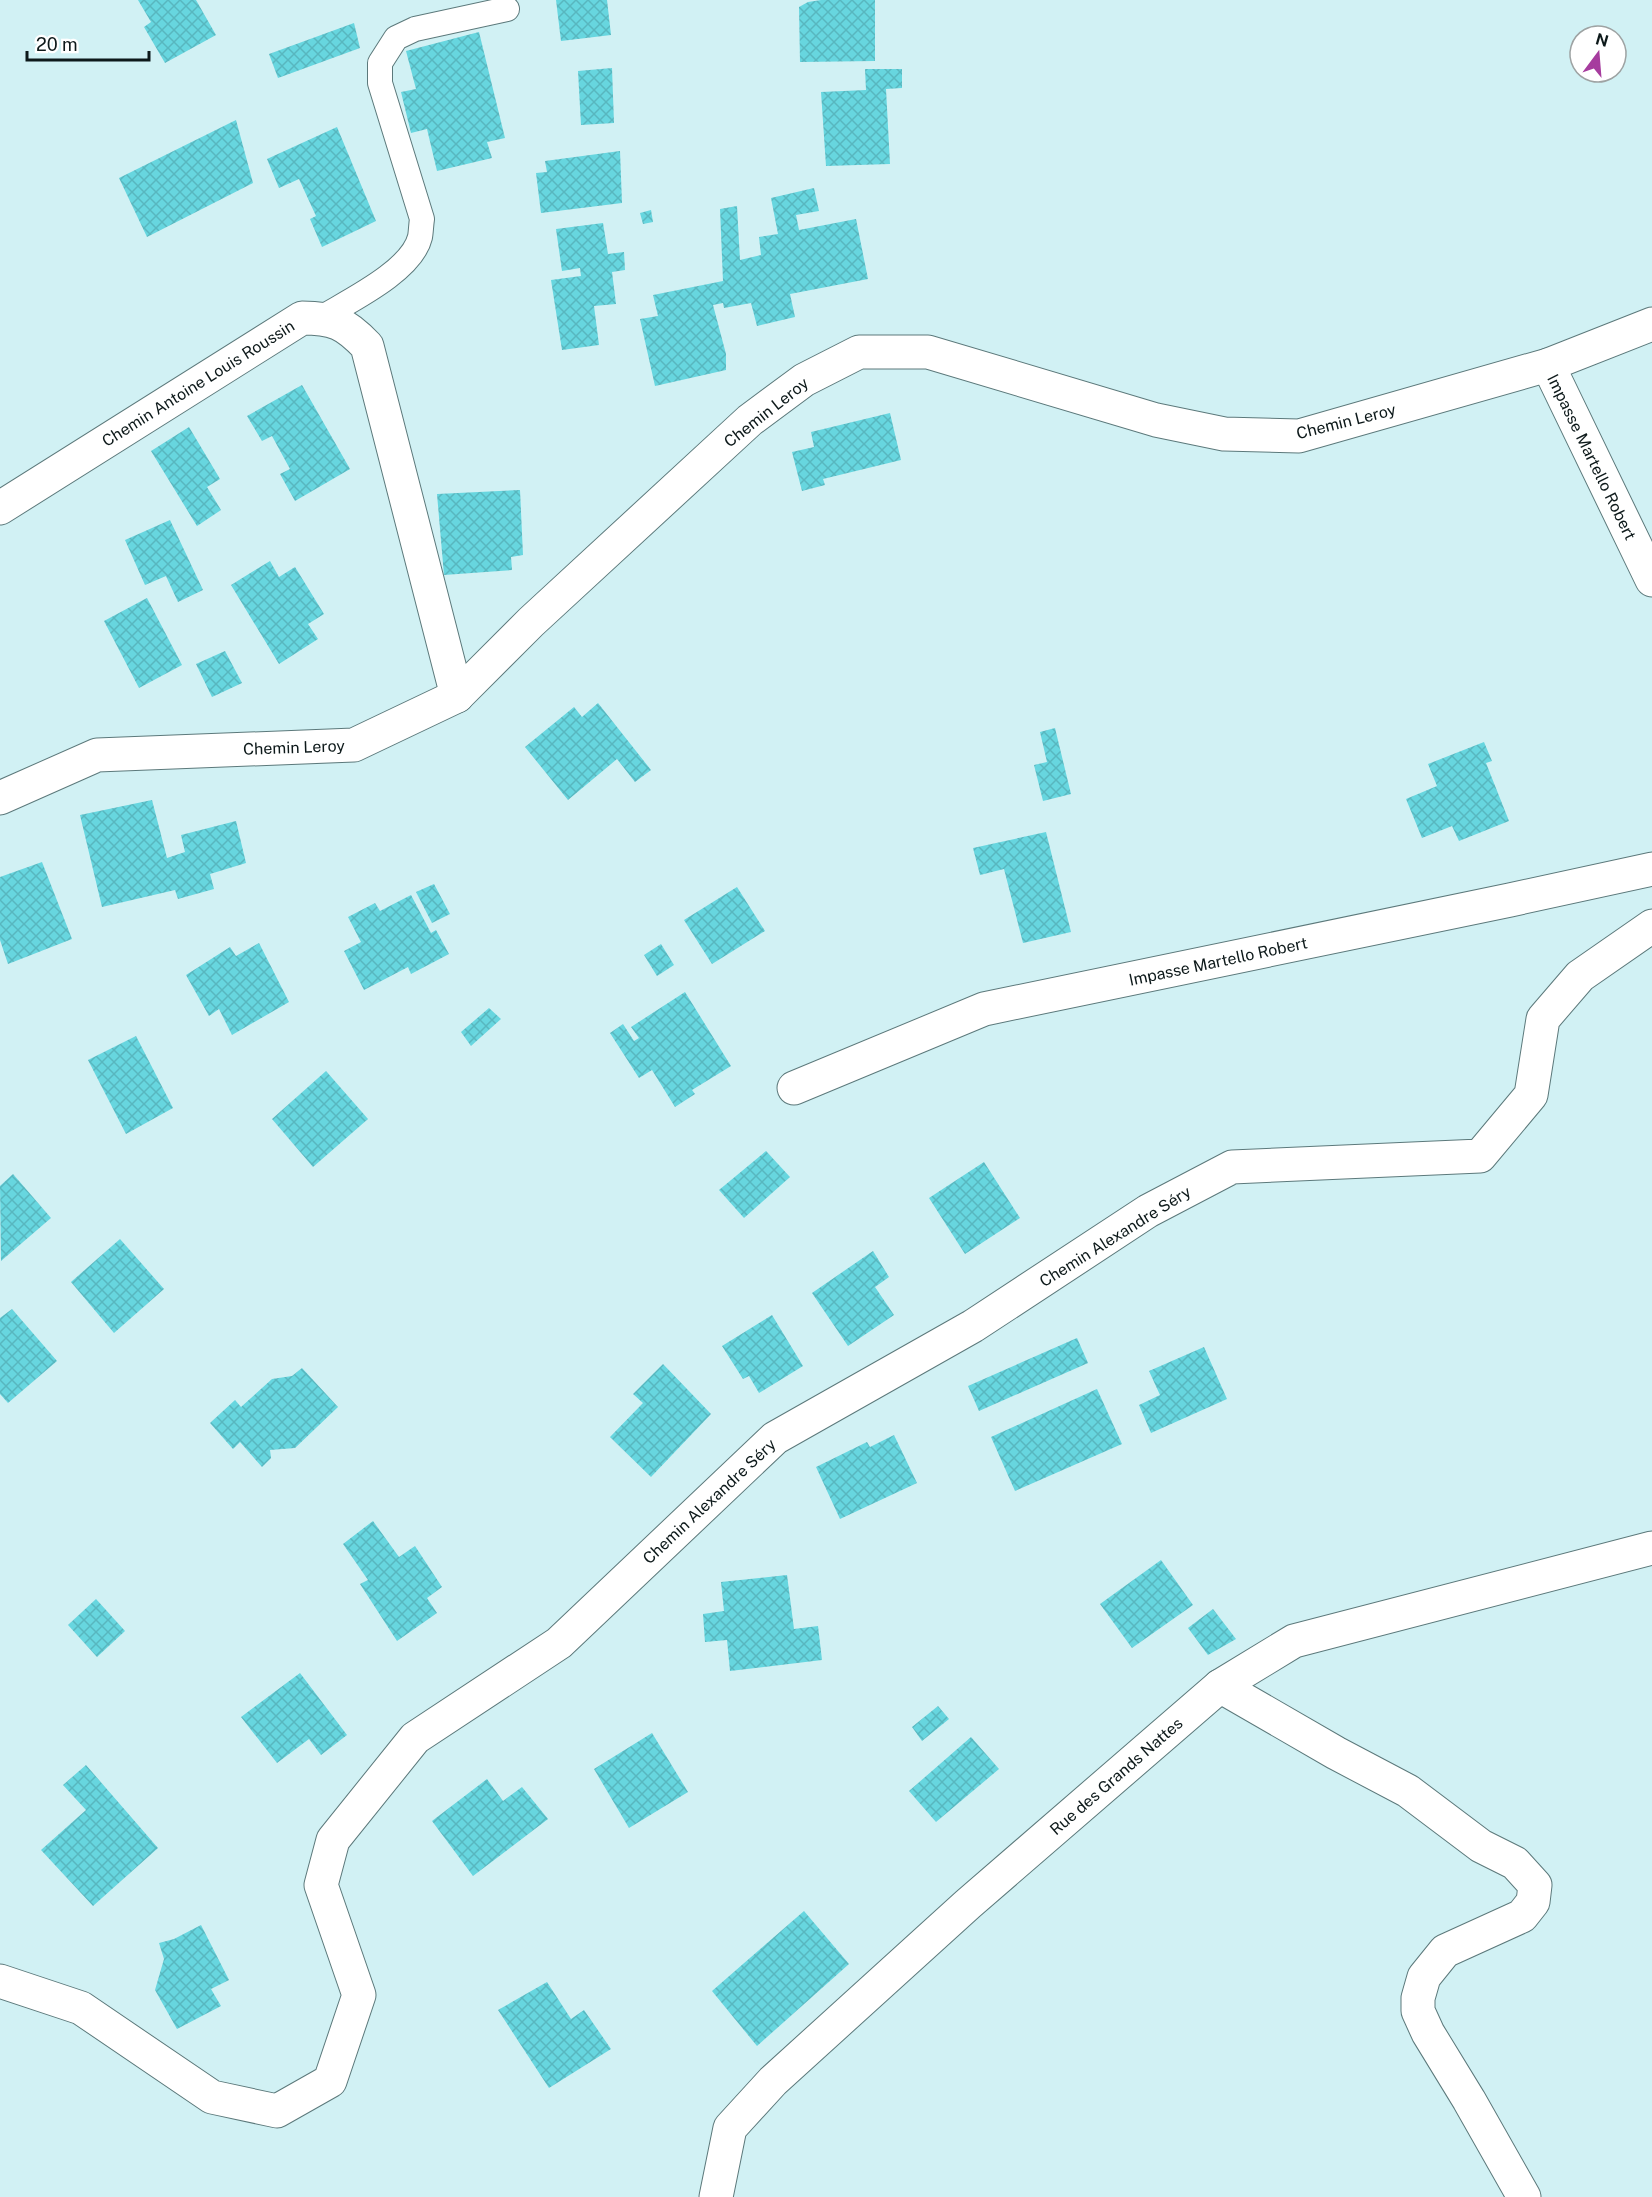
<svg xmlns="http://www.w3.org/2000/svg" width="1652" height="2197" font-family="'Public Sans',sans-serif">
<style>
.building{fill:url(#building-cross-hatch)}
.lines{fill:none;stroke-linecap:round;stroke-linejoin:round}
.service-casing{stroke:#5c797b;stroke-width:26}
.minor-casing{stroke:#5c797b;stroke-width:35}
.tertiary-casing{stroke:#5c797b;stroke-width:35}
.service{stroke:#fff;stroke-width:24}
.minor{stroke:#fff;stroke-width:33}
.tertiary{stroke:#fff;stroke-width:33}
.labels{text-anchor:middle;stroke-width:4.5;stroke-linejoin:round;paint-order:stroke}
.street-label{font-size:16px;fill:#0d191a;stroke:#fff}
</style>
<defs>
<pattern id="building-cross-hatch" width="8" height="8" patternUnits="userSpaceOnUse" patternTransform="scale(1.5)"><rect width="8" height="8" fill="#67d6df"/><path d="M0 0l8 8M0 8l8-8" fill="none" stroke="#58b7bf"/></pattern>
</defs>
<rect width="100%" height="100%" fill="#d1f1f4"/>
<!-- building -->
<g class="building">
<polygon points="138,0 196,0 216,35 165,63 144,27 151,22"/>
<polygon points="556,0 607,0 611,35 561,41"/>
<polygon points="821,0 875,0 875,61 800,62 799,7 808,2"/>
<polygon points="354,23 360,48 278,78 269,54"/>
<polygon points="479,32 505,138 487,142 492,158 437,171 427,129 411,133 401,92 416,89 406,51"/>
<polygon points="612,68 614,123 581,125 578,71"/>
<polygon points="865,69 902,69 902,88 886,89 890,164 826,166 821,92 866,90"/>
<polygon points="236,120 253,183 147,237 119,178"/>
<polygon points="337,127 376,221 322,247 310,219 316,216 299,179 279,188 267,159"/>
<polygon points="620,151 622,203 541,213 536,173 547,172 545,161"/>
<polygon points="814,188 819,211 796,215 799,230 856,219 868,279 790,294 795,317 757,326 751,303 724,308 723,303 713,305 726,354 726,370 655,386 640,319 658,316 653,295 723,281 720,209 737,206 740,260 761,255 759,237 778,234 771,198"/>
<polygon points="651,210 653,222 643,224 640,213"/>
<polygon points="603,223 608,254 624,252 625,270 612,272 616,304 594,306 599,345 562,350 551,280 581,276 580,268 562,271 556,229"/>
<polygon points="302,385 350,469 295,501 280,474 290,469 272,436 262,441 247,416"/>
<polygon points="890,413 901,460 823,479 825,485 802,491 792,452 814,447 811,432"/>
<polygon points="189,427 220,479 207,487 221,510 197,526 151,451"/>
<polygon points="520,490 523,555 511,557 512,570 444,575 437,494"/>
<polygon points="170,520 203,590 178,602 166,576 145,585 125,540"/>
<polygon points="270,561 279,577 295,567 324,614 308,624 318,639 279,664 231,585"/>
<polygon points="147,598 182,665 139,688 104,621"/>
<polygon points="225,651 242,683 212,697 196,664"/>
<polygon points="598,703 651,770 635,782 617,759 568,800 525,747 574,707 582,717"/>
<polygon points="1055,728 1071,794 1043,801 1034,765 1047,762 1040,732"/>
<polygon points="1484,742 1492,761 1486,763 1509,821 1459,841 1452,826 1422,838 1406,799 1437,786 1428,764"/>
<polygon points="152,800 167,858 185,852 181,835 236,821 246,863 210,874 214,889 178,899 175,890 102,907 80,815"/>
<polygon points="1046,832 1071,932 1023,943 1004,869 980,875 973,848"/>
<polygon points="42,862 72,939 8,964 0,940 0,877"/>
<polygon points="434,884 450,914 432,923 416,892"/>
<polygon points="737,887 765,931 712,964 684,920"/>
<polygon points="411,895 431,933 436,930 449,954 411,974 408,967 364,990 344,951 361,942 348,917 375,903 380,911"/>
<polygon points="259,943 289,1002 232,1035 219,1009 209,1016 186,975 230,947 236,956"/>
<polygon points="661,944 674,965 657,976 644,955"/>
<polygon points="685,992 731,1066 692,1090 695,1094 675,1107 652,1070 639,1078 610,1033 623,1024 634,1041 639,1038 631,1027"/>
<polygon points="489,1008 501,1019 471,1046 461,1032"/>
<polygon points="136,1036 173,1108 126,1134 88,1060"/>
<polygon points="326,1071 368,1119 313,1167 272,1119"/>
<polygon points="766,1151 790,1177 744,1218 719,1190"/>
<polygon points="984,1162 1020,1218 965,1254 929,1198"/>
<polygon points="13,1174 51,1218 1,1261 0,1186"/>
<polygon points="120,1239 164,1289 114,1333 71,1282"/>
<polygon points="873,1251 889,1277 875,1287 894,1315 848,1346 812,1293"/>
<polygon points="12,1309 57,1361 8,1403 0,1394 0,1318"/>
<polygon points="772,1315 803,1366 759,1393 749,1376 743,1379 722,1346"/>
<polygon points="1077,1338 1088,1363 979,1411 968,1386"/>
<polygon points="1204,1347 1227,1399 1151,1433 1139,1405 1160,1395 1149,1371"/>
<polygon points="663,1364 711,1414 651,1477 610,1437 643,1403 633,1394"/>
<polygon points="302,1368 338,1407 295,1448 270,1450 271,1458 262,1467 240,1442 233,1449 210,1423 235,1400 241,1407 272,1379 292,1376"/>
<polygon points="1097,1389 1122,1444 1015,1491 991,1437"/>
<polygon points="894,1435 917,1483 840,1519 816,1467 867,1442 870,1447"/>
<polygon points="373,1521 399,1557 415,1546 442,1587 427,1598 437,1613 397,1641 360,1584 368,1580 343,1544"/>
<polygon points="1161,1560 1193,1605 1132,1648 1100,1604"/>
<polygon points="787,1575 794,1629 818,1626 822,1660 730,1671 727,1640 705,1642 703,1614 724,1611 721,1582"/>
<polygon points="96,1599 125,1631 97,1657 68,1625"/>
<polygon points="1213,1609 1236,1639 1208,1655 1188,1628"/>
<polygon points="300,1673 347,1735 321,1755 309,1739 277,1763 241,1717"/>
<polygon points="938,1706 949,1719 922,1741 912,1727"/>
<polygon points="652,1733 688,1792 629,1828 594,1769"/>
<polygon points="971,1737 999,1769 936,1822 909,1791"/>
<polygon points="86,1765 158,1848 93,1906 41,1850 86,1810 63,1785"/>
<polygon points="487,1779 503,1801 522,1787 548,1819 473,1876 432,1821"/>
<polygon points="804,1911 849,1964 757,2046 712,1991"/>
<polygon points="201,1925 229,1980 211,1989 221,2006 177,2029 155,1990 164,1959 159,1943 174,1939"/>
<polygon points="547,1982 571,2019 584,2010 611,2049 549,2088 498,2010"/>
</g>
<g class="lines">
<!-- service casing -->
<g class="service-casing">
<path id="service" d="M321 318C349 301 412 271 420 237 421 232 421 225 422 219L380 83V63L396 38 415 29 507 9"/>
</g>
<!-- minor casing -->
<g class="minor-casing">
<g id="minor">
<polyline points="1548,365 1652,580"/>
<path d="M0 508 302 318C334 318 345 323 367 346L457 696"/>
<polyline points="794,1088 984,1009 1510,900 1652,869"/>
<polyline points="1220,1686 1336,1753 1408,1791 1481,1846 1515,1863 1535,1885 1533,1902 1522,1916 1445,1951 1424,1977 1418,1998 1418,2011 1428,2033 1469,2100 1524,2197"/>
<polyline points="0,1981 81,2008 212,2097 277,2111 330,2081 359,1995 321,1885 333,1840 415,1738 559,1643 775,1438 973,1326 1148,1211 1232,1167 1480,1156 1531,1095 1543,1019 1580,976 1652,926"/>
<polyline points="716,2197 730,2128 773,2081 968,1904 1220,1686 1294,1641 1652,1548"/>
</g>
</g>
<!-- tertiary casing -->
<g class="tertiary-casing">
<polyline id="tertiary" points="0,798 97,755 354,745 457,696 531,622 750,420 804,380 859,352 928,352 1156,420 1224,434 1299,436 1548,365 1652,324"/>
</g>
<!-- service -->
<use href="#service" class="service"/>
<!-- minor -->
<use href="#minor" class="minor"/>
<!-- tertiary -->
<use href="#tertiary" class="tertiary"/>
</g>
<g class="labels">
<!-- street labels -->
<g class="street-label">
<text transform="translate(198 383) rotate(-32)" y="6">Chemin Antoine Louis Roussin</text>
<text transform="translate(766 412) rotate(-38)" y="6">Chemin Leroy</text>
<text transform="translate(1346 421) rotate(-14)" y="6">Chemin Leroy</text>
<text transform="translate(1592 457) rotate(64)" y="6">Impasse Martello Robert</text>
<text transform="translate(294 747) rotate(-2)" y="6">Chemin Leroy</text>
<text transform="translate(1218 961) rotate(-12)" y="6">Impasse Martello Robert</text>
<text transform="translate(1115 1236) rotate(-32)" y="6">Chemin Alexandre Séry</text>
<text transform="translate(709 1501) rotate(-43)" y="6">Chemin Alexandre Séry</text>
<text transform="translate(1116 1776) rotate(-41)" y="6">Rue des Grands Nattes</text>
</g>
</g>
<!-- north arrow -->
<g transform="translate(1598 54) rotate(16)"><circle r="28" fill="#ffffff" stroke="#9ea3a3" stroke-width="1.5"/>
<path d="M0-4.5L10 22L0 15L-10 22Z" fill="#a63c9e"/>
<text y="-9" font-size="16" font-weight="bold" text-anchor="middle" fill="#0d191a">N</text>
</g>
<!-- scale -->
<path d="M27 51v9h122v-9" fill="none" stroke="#0d191a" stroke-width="3"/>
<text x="36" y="51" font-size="18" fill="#0d191a" stroke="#ffffff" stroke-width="4.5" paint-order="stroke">20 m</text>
</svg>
